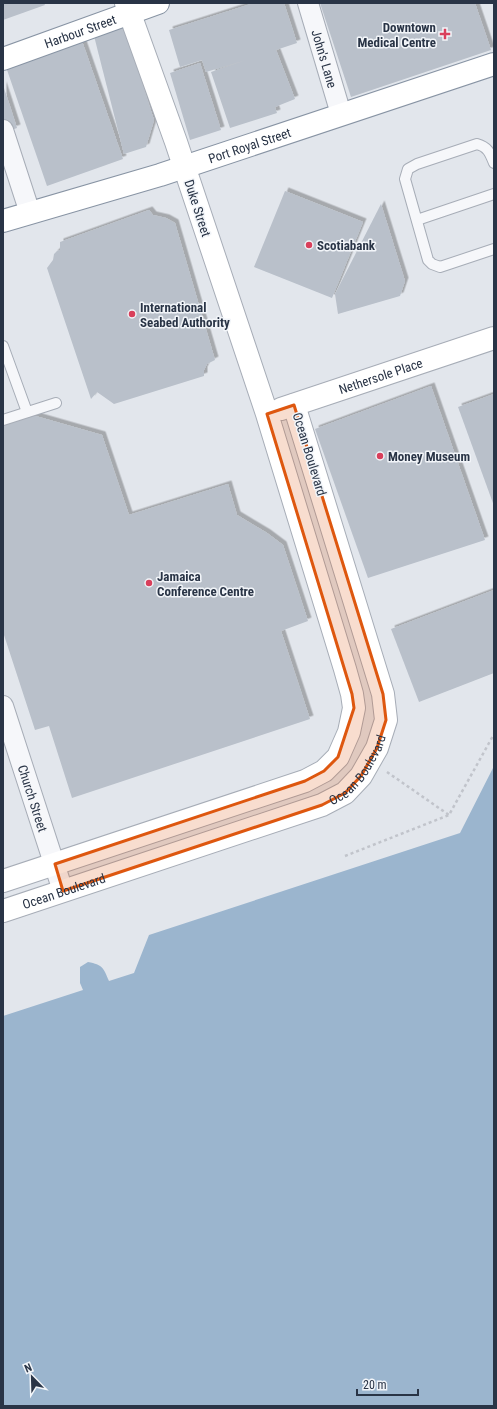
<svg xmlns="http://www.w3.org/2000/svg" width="497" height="1409" font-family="'Roboto Condensed',sans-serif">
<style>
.water{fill:#9bb5ce}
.building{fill:#b9c0ca;filter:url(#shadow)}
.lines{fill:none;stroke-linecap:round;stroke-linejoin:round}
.lane-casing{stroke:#a7adb7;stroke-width:12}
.street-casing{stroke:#a7adb7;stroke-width:22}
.secondary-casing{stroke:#a7adb7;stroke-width:24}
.highway-casing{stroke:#8894a4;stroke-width:24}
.path{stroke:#c1c4cb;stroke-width:2.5;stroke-dasharray:3 3;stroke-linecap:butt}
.lane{stroke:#f6f7fa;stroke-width:10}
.street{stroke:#f6f7fa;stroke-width:20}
.secondary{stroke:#fff;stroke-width:22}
.highway{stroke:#fff;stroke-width:22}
.marked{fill:#de570f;fill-opacity:0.2;stroke:#de570f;stroke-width:3;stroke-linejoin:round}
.poi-dot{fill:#d93f5b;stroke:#f2f5f9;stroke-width:1.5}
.labels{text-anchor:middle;stroke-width:3;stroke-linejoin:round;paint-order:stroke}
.poi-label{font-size:13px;font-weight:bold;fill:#293446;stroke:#f2f5f9;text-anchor:start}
.street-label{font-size:13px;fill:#293446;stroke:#f2f5f9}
</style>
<defs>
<filter id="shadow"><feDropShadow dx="3.5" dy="-3.5" stdDeviation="0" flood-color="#0004"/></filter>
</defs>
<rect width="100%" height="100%" fill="#e2e6ec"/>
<!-- water -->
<path class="water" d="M494 766V1406H3V1016L83 990 80 983V967L88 962C103 965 103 967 109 981L134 973 149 935 460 833Z"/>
<!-- building -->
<g class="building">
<polygon points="3,3 44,3 45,5 3,20"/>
<polygon points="254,3 284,3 297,43 276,50 295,99 275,107 277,113 230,128 211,72 246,60 206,72 202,60 180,67 169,30"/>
<polygon points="320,3 475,3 491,50 351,97"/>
<polygon points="122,21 154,120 146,147 124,154 93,32"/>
<polygon points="82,41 123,159 47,186 6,67"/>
<polygon points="200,63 221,130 190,140 170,73"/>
<polygon points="3,85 17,128 3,133"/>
<polygon points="285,191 363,222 332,298 254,267"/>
<polygon points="381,204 405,281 400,296 338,314 335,294"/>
<polygon points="149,210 153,215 166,218 175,223 215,360 207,364 204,370 204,376 114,404 97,392 91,399 47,268 53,260 54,254 57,251 60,250 60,242"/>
<polygon points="431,386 485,540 368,578 315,429"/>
<polygon points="494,394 494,506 458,407"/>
<polygon points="32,415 102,435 129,515 228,484 237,515 267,533 283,545 308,621 281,631 310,719 72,798 49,726 35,730 3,632 3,425"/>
<polygon points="494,590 494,673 419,702 391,629"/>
</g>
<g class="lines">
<!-- lane casing -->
<g class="lane-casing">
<g id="lane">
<path d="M494 163C490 153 488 147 477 144L417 164 408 169 405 179 428 260 432 264 440 267 494 249"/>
<polyline points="417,220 494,194"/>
<polyline points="3,346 27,412"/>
<polyline points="3,420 56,403"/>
</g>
</g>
<!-- street casing -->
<g class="street-casing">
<g id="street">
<path id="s1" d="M308 3 341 114"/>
<polyline points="3,130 30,213"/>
<path id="s2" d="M3 706 63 891"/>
</g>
</g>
<!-- secondary casing -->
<g class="secondary-casing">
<g id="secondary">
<path id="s3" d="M281 409 494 338"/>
<polyline points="3,881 305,781 324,771 338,757 349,732 354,708 352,694 345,669 267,414 176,142 126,3"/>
<path id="s4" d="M3 911 322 805 345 793 361 776 377 748 386 720 383 694 294 405"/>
</g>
</g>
<!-- highway casing -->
<g class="highway-casing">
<g id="highway">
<path id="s5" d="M3 59 158 3"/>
<path id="s6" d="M3 221 160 175 494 64"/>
</g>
</g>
<!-- path -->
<g class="path">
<polyline points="387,772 449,815"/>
<polyline points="345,856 449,815 494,734"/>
</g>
<!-- lane -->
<use href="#lane" class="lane"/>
<!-- street -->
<use href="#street" class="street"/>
<!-- secondary -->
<use href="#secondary" class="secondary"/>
<!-- highway -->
<use href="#highway" class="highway"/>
</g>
<!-- marked area -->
<path class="marked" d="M294 405 383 694 386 720 377 748 361 776 345 793 322 805 63 891 55 864 305 781 324 771 338 757 354 708 352 694 267 414Z"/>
<!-- markers -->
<g class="poi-dot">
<path d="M443 28h4v4h4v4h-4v4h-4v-4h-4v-4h4z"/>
<circle cx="309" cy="245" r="4"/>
<circle cx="132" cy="314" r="4"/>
<circle cx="380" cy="456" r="4"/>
<circle cx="149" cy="583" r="4"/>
</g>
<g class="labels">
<!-- poi labels -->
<g class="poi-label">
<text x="436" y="32" text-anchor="end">Downtown<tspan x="436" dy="15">Medical Centre</tspan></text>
<text x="317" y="250">Scotiabank</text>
<text x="140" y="312">International<tspan x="140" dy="15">Seabed Authority</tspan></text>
<text x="388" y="461">Money Museum</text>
<text x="157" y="581">Jamaica<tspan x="157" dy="15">Conference Centre</tspan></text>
</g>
<!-- street labels -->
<g class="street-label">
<text dy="5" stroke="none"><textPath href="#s5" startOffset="82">Harbour Street</textPath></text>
<text dy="5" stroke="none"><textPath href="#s1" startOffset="58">John's Lane</textPath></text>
<text dy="5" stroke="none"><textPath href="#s6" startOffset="258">Port Royal Street</textPath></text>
<text transform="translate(198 208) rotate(72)" y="5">Duke Street</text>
<text dy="5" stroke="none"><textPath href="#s3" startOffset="105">Nethersole Place</textPath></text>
<text transform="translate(310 454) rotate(73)" y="5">Ocean Boulevard</text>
<text dy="5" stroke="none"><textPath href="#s4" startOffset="388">Ocean Boulevard</textPath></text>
<text dy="5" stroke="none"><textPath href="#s2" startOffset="97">Church Street</textPath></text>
<text dy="5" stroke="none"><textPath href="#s4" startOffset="64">Ocean Boulevard</textPath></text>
</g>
</g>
<!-- border -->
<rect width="497" height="1409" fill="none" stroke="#293446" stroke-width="8"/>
<!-- north arrow -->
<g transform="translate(32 1377) rotate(337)" stroke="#f2f5f9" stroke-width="3" paint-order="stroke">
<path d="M0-3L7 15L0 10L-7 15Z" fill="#293446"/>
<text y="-6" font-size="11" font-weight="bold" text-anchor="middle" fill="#293446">N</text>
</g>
<!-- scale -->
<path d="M357 1389v6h61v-6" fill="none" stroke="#293446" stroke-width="2"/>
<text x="363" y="1389" font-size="12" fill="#293446" stroke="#f2f5f9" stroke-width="3" paint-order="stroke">20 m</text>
</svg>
